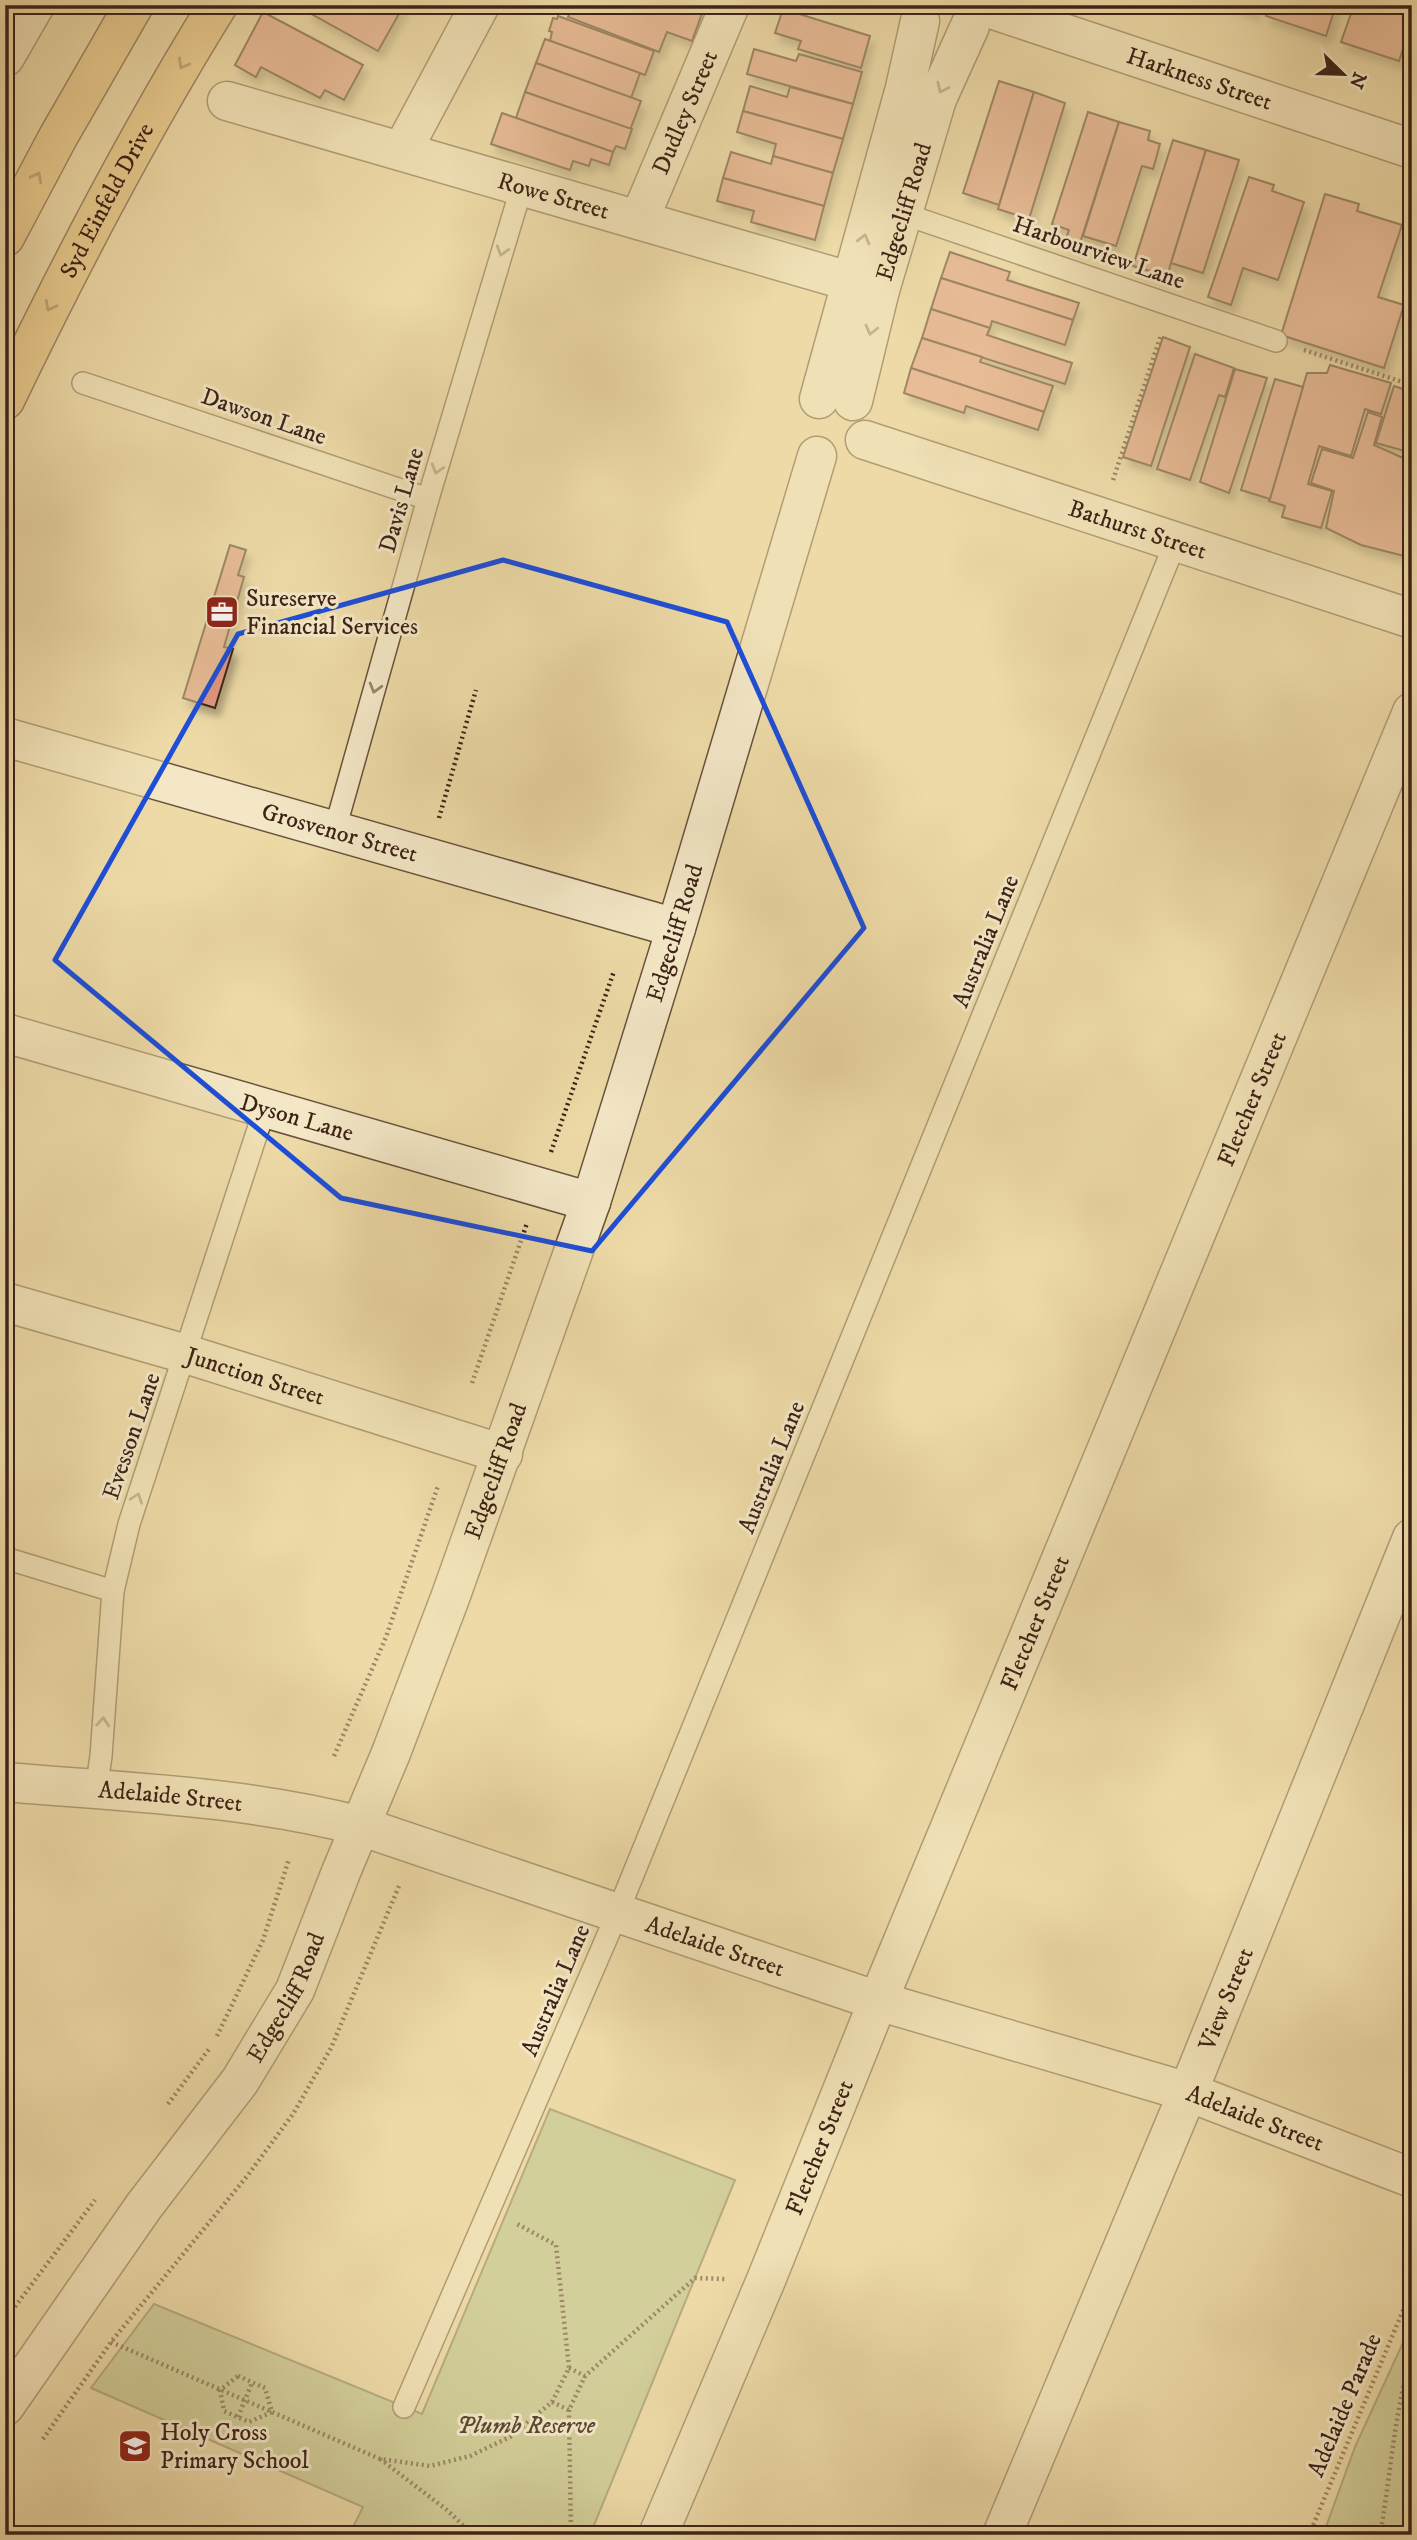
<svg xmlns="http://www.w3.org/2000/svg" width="1417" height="2540" font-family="'IM FELL DW Pica',serif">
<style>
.green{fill:#b3c18b;stroke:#787251;stroke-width:2}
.building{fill:#e29781;stroke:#3d2317;stroke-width:2;filter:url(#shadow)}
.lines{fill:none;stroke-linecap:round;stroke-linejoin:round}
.service-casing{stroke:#69513b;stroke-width:24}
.minor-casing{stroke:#69513b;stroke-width:41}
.tertiary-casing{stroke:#69513b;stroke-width:41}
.primary-casing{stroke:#3d2317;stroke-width:41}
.path{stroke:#3d2317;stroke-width:4.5;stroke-dasharray:2 3.5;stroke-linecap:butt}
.service{stroke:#f3e7c6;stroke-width:21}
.minor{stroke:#f3e7c6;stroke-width:38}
.tertiary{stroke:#f3e7c6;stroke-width:38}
.primary{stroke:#e6bd74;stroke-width:38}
.oneway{stroke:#896841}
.oneway2{stroke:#98856e}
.marked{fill:none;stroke:#1d4ed8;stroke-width:5;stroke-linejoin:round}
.labels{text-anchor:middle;stroke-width:6;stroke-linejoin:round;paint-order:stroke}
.street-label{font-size:24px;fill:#3d2317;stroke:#f3e7c6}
.poi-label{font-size:24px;fill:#3d2317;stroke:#f3e7c6;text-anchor:start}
.park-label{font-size:24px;font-style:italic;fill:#5a4a34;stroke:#f3e7c6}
</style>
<defs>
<filter id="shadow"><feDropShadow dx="4.5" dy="8" stdDeviation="3.5" flood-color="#0004"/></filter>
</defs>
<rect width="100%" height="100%" fill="#eddaa7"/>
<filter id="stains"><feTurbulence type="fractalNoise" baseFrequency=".00286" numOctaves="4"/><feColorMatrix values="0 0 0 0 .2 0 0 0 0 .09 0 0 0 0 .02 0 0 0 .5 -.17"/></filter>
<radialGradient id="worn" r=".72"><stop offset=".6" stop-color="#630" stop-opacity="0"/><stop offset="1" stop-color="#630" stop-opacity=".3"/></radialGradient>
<!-- green -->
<g class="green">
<polygon points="550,2109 735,2180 590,2535 369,2535 354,2525 363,2507 91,2388 154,2304 422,2414"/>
<polygon points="1412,2323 1412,2535 1323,2535 1355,2447"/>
</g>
<!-- building -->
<g class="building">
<polygon points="312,5 404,5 378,51 308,12"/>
<polygon points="572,5 705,5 692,41 667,32 659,52 568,17"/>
<polygon points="1233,5 1257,5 1255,13"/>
<polygon points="1270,5 1336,5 1326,36 1266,16"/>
<polygon points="1354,5 1412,5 1412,22 1399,61 1341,42"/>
<polygon points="783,9 870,36 861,68 798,49 801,41 775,33"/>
<polygon points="263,12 363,65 344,100 325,90 320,98 261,67 256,77 235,65"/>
<polygon points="558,16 654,51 645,75 550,41 552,32 549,31 553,18 557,19"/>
<polygon points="545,39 640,73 631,98 536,63"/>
<polygon points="754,49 796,61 799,54 862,72 853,104 747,74"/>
<polygon points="536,63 641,101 630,130 525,92"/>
<polygon points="999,81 1034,92 999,205 963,193"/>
<polygon points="750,86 787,97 790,87 853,104 843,139 743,111"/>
<polygon points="525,92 632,129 625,149 616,146 613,152 516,118"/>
<polygon points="1034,92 1065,103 1029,219 998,209"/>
<polygon points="743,111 843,139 833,173 773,156 776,144 737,132"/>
<polygon points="1088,112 1119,122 1079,246 1065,241 1069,230 1052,224"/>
<polygon points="502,113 613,152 609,165 591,159 589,166 573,161 570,170 491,144"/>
<polygon points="1119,122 1150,131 1148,140 1160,144 1153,169 1142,166 1116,246 1083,236"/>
<polygon points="1173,140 1206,150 1167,276 1133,266"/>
<polygon points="1206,150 1239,160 1203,273 1171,263"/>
<polygon points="731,152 771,164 773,156 833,173 824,206 723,178"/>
<polygon points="1249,177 1274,185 1272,191 1304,202 1278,280 1243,268 1231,305 1208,297"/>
<polygon points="723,178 824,206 815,240 751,222 754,211 717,201"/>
<polygon points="1325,194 1359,204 1357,211 1402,225 1378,297 1404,305 1384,368 1281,335"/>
<polygon points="950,252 1010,272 1007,280 1079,303 1073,320 941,278"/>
<polygon points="941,278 1073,320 1065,345 992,321 990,328 931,309"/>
<polygon points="931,309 990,328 987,335 1072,363 1065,384 922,338"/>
<polygon points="1163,337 1190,347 1151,466 1123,457"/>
<polygon points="922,338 982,357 980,362 1053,386 1044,412 911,368"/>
<polygon points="1195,354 1234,368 1225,397 1219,395 1190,480 1157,469"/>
<polygon points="1330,365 1391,383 1381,414 1365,409 1351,456 1319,446 1308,484 1332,491 1321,528 1282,517 1285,506 1269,501 1307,373 1327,373"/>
<polygon points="911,368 1044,412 1038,430 966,406 964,413 904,393"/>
<polygon points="1235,369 1267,378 1229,493 1200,482"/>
<polygon points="1275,379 1303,387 1270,499 1241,490"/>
<polygon points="1394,386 1412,392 1412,453 1376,443"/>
<polygon points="1368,412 1382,417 1374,445 1412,462 1412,558 1361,545 1326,528 1334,491 1311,483 1322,449 1353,458"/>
<polygon points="230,545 246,550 238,575 244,577 224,647 233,649 215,708 183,698"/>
</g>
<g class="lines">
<!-- service casing -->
<g class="service-casing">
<g id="service">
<polyline points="904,214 1276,341"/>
<polyline points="83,383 428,499"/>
<polyline points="335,829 428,499 522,186"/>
<polyline points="5,1558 113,1591"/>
<polyline points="96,1790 101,1756 113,1591 129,1524 265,1108"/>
<polyline points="404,2407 617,1914 1176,541"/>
</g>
</g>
<!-- minor casing -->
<g class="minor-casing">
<g id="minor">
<path id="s1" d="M985 7 1412 149"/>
<polyline points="5,57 35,5"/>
<path id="s2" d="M227 101 880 290"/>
<polyline points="402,151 480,5"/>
<path id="s3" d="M639 220 730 5"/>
<path id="s4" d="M5 737 676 928"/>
<path id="s5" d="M5 1033 591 1202"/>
<path id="s6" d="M5 1302 186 1354 503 1454"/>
<path id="s7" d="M5 1782C124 1792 245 1796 360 1826L878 2001 1188 2092 1412 2178"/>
<path id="s8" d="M658 2535 766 2280 878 2001 1412 712"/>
<path id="s9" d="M1002 2535 1188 2092 1412 1538"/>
</g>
</g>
<!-- tertiary casing -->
<g class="tertiary-casing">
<g id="tertiary">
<polyline points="819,399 905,88 920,21"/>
<path id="s10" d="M853 401 880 290 937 99 970 26"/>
<path id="s11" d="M865 440 1412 619"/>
<path id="s12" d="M5 2406 144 2206 240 2081 295 1990 341 1872 391 1753 450 1598 591 1202 676 928 817 456"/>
</g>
</g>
<!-- primary casing -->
<g class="primary-casing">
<g id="primary">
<polyline points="5,237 58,137 134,5"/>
<path id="s13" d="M5 400C70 265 139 132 218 5"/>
</g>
</g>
<!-- path -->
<g class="path">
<polyline points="1304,350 1412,385"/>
<polyline points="1113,480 1161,335"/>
<polyline points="439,818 476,690"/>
<polyline points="551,1152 614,971"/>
<polyline points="472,1383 527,1223"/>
<polyline points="334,1756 386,1637 438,1486"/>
<polyline points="217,2036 263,1940 289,1859"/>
<polyline points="168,2104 209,2049"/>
<polyline points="5,2320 95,2200"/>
<polyline points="111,2342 380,2459 430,2466 470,2456 510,2437 552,2402 569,2368 556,2245 517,2224"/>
<polyline points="569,2368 585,2376 695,2278 725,2279"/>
<polygon points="238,2376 265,2388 272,2412 249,2422 224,2411 220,2390"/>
<polyline points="552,2402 569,2410 585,2376"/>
<polyline points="569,2410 571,2535"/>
<polyline points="238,2417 252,2383"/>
<polyline points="43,2439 111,2342 248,2175 293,2114 331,2048 399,1886"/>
<polyline points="380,2459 447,2510 473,2535"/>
<polyline points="1309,2535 1412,2289"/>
<path d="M1380 2535C1391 2474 1394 2412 1412 2354"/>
</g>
<!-- service -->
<use href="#service" class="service"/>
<!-- minor -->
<use href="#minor" class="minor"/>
<!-- tertiary -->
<use href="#tertiary" class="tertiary"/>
<!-- primary -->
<use href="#primary" class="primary"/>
</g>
<!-- one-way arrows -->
<defs><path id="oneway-chevron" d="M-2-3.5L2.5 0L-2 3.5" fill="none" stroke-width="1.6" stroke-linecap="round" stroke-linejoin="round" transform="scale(1.75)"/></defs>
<g class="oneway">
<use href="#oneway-chevron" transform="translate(183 64) rotate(120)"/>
<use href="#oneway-chevron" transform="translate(37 177) rotate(-62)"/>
<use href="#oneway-chevron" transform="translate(50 306) rotate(117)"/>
</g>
<g class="oneway2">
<use href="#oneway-chevron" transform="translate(942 88) rotate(115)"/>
<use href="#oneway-chevron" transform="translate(864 239) rotate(-75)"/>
<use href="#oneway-chevron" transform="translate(502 251) rotate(107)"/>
<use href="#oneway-chevron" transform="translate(871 330) rotate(104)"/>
<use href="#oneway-chevron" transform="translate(437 469) rotate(107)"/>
<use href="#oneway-chevron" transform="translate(375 688) rotate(106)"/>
<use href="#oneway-chevron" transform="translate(137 1498) rotate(-71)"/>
<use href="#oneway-chevron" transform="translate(103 1722) rotate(-86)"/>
</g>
<!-- marked area -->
<path d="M0 0H1417V2540H0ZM503 560 727 622 864 928 592 1251 341 1198 55 960 238 634Z" fill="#eddaa7" fill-opacity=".55" fill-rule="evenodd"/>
<path class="marked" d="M503 560 727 622 864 928 592 1251 341 1198 55 960 238 634Z"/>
<!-- icons -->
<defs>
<g id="office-square" transform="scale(1.75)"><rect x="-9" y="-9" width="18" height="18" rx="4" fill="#8f2418" stroke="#f3e7c6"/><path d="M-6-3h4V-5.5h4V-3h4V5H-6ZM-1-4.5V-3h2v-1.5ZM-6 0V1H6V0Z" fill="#fff"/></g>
<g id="school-square" transform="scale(1.75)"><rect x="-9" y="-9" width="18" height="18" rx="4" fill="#8f2418" stroke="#f3e7c6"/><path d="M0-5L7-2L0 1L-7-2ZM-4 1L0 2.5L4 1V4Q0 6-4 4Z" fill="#fff"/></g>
</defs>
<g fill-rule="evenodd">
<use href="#office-square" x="222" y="612"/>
<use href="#school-square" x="135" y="2446"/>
</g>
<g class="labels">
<!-- street labels -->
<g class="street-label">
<text dy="8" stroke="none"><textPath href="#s1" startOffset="226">Harkness Street</textPath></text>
<text dy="8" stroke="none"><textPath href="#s3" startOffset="117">Dudley Street</textPath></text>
<text dy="8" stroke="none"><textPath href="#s2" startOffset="340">Rowe Street</textPath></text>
<text dy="8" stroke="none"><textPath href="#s13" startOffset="224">Syd Einfeld Drive</textPath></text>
<text dy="8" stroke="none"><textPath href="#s10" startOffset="196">Edgecliff Road</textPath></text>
<text transform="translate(1099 252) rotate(19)" y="8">Harbourview Lane</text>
<text transform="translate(264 416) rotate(19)" y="8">Dawson Lane</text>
<text transform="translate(401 500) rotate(-74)" y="8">Davis Lane</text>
<text dy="8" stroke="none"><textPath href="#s11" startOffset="287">Bathurst Street</textPath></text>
<text dy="8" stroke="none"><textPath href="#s4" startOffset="348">Grosvenor Street</textPath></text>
<text dy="8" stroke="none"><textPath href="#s12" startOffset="1631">Edgecliff Road</textPath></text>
<text transform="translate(985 941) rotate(-68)" y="8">Australia Lane</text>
<text dy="8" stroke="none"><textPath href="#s8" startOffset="1554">Fletcher Street</textPath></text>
<text dy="8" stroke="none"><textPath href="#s5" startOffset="304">Dyson Lane</textPath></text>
<text dy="8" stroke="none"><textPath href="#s6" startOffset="261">Junction Street</textPath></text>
<text transform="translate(131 1436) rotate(-71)" y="8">Evesson Lane</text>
<text transform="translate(771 1467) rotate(-68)" y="8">Australia Lane</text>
<text dy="8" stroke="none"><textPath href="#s12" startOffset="1064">Edgecliff Road</textPath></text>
<text dy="8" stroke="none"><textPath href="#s8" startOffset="987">Fletcher Street</textPath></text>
<text dy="8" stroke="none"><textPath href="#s7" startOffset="166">Adelaide Street</textPath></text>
<text dy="8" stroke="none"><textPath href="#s7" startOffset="733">Adelaide Street</textPath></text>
<text transform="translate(555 1990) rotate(-67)" y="8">Australia Lane</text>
<text dy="8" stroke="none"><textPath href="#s12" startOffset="497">Edgecliff Road</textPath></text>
<text dy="8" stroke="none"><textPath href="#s9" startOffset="581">View Street</textPath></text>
<text dy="8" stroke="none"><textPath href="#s7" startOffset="1300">Adelaide Street</textPath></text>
<text dy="8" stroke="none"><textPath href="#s8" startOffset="420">Fletcher Street</textPath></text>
<text transform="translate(1344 2405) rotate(-67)" y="8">Adelaide Parade</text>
</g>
<!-- poi labels -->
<g class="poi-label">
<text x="246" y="606">Sureserve<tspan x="246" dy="28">Financial Services</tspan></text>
<text x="160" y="2440">Holy Cross<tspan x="160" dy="28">Primary School</tspan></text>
</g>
<!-- park labels -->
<g class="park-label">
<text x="526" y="2433">Plumb Reserve</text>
</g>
</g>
<!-- margin -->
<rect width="1417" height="2540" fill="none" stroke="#eddaa7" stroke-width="28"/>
<rect x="7" y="7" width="1403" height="2526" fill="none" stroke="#3d2317" stroke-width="3.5"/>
<rect x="14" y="14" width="1389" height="2512" fill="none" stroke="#3d2317" stroke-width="2"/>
<!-- north arrow -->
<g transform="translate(1343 74) rotate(113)" stroke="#f3e7c6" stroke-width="5" paint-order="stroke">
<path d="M0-5L12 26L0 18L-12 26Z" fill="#3d2317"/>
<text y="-10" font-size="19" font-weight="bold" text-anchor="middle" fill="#3d2317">N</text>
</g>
<rect width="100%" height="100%" filter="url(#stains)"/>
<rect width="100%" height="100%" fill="url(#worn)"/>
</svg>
